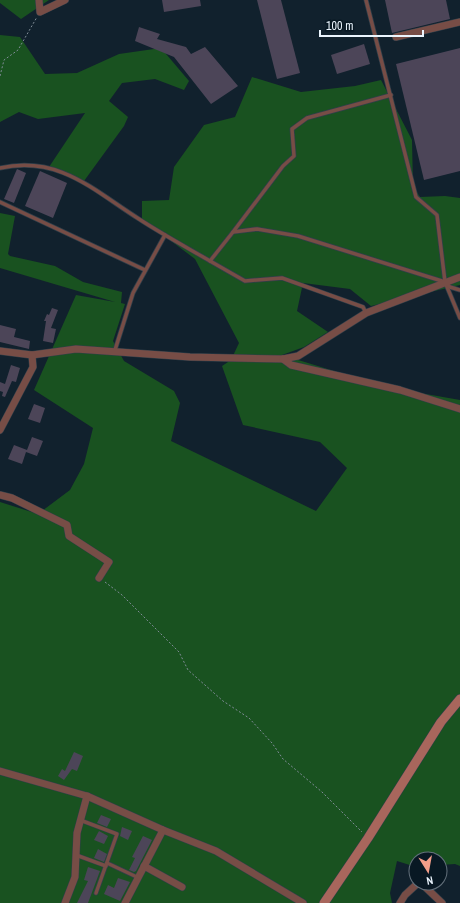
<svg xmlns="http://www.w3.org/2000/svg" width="460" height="903" font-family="'Archivo Narrow',sans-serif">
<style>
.green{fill:#195220}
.building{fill:#4c4558}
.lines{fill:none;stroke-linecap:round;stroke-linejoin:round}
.lane-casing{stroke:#303f4a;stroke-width:5}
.street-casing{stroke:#303f4a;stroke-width:8}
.secondary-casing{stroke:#303f4a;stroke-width:10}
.path{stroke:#7f8c96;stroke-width:1;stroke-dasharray:2 2;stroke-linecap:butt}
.lane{stroke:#774d46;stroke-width:3.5}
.street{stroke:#774d46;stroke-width:7}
.secondary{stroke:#a8665c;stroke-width:9}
</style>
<rect width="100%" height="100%" fill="#11212d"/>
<!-- green -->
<g class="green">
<polygon points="0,0 49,0 21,19 0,3"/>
<polygon points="0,35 20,37 45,74 77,73 119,54 161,48 189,81 184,90 155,79 122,83 109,101 128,117 124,126 84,181 49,167 85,113 38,119 19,112 0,122"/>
<polygon points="252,77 301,92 355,86 381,80 412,140 413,186 420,197 445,196 460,198 460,285 371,306 350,289 303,283 297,311 328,332 304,347 282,355 386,387 460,400 460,866 455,864 440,865 440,859 416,859 416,867 397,861 390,893 392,903 0,903 0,502 38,514 70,490 84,464 93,428 34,390 76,295 115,302 0,268 0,213 15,216 8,254 10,256 55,266 83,282 122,292 121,303 125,304 113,341 124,361 174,391 180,403 171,441 316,511 347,468 320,442 243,425 222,366 231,360 239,343 195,259 142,219 142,201 169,200 174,167 204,125 235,117"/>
</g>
<!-- building -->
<g class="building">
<polygon points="162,0 200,0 201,6 164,12"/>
<polygon points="257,0 281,0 300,73 277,79"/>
<polygon points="385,0 446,0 450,19 392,33"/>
<polygon points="139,27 160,34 157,39 186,47 191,54 205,47 238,86 211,104 174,57 135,41"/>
<polygon points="364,44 370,64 337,74 331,55"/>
<polygon points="460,48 460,171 424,180 396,64"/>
<polygon points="17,169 26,173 14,203 4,199"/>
<polygon points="40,171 67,183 53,218 25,206"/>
<polygon points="52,308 58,310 51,328 56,329 53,343 43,341 46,321 44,321 47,314 49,315"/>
<polygon points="0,325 16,329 14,337 30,341 29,349 0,342"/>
<polygon points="11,365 20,368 16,382 12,381 5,397 2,396 3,392 0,391 0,382 5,384"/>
<polygon points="34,404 45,408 40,423 28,419"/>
<polygon points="32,437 43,441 37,456 26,452 22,464 8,459 14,445 27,450"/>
<polygon points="74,752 83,756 77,771 72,769 64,780 58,776 62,769 65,771"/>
<polygon points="101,815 111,819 107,827 97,823"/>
<polygon points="122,827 132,831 128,840 120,836"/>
<polygon points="99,831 108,836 104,844 94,840"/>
<polygon points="143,836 152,840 136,871 134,872 129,870 135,858 132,857"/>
<polygon points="98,849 107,854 104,862 94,858"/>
<polygon points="88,867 100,871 88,903 77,903 88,881 84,880"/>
<polygon points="118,878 130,882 120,901 104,894 108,885 114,888"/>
</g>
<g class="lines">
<!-- lane casing -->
<g class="lane-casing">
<g id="lane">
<polyline points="366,0 416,197 437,215 445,282 460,318"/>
<path d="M0 168C59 155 93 190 139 219 162 234 186 247 210 261"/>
<polyline points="0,202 145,270"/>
<polyline points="233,232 283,166 294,156 292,129 307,118 391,95"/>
<polyline points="366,313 363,307 282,278 245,281 210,261 233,232 257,229 298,236 445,282 450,287 460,290"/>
<polyline points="115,350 133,293 165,235"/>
<polyline points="80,820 117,834 96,893"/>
<polyline points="76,855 106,866"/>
<polyline points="107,863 139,878"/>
</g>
</g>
<!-- street casing -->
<g class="street-casing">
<g id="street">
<polyline points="39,0 40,12 65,0"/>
<polyline points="396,37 460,22"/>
<polyline points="0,351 32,355 76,349 190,357 283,359 298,356 366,313 460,277"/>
<polyline points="283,359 291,365 400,390 460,409"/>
<polyline points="0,430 33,367 32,355"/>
<polyline points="0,495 12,498 67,525 69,536 109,562 99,578"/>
<polyline points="0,771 87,796 163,830 216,851 303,903"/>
<polyline points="144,866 182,887"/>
<polyline points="421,883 442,903"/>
<polyline points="65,903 75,877 77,833 87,796"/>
<polyline points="125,903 163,830"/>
<polyline points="400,903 405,895 418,883"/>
</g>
</g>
<!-- secondary casing -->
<g class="secondary-casing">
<polyline id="secondary" points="324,903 368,838 441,722 460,699"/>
</g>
<!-- path -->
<g class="path">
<polyline points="0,76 4,60 18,50 37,17"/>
<polyline points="105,582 122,595 179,652 188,670 223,701 249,718 272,743 283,759 322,792 362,832"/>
</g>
<!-- lane -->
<use href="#lane" class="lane"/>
<!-- street -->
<use href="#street" class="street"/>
<!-- secondary -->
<use href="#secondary" class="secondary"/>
</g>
<!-- north arrow -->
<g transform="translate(428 871) rotate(169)"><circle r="19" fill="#081823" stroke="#63707b"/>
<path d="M0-3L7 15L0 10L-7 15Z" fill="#f49e89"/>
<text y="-6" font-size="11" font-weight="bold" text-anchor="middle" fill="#ebf5fe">N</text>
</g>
<!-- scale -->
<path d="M320 30v6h103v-6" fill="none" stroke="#ebf5fe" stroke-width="2"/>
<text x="326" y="30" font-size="12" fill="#ebf5fe" stroke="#081823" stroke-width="3" paint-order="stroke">100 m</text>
</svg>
